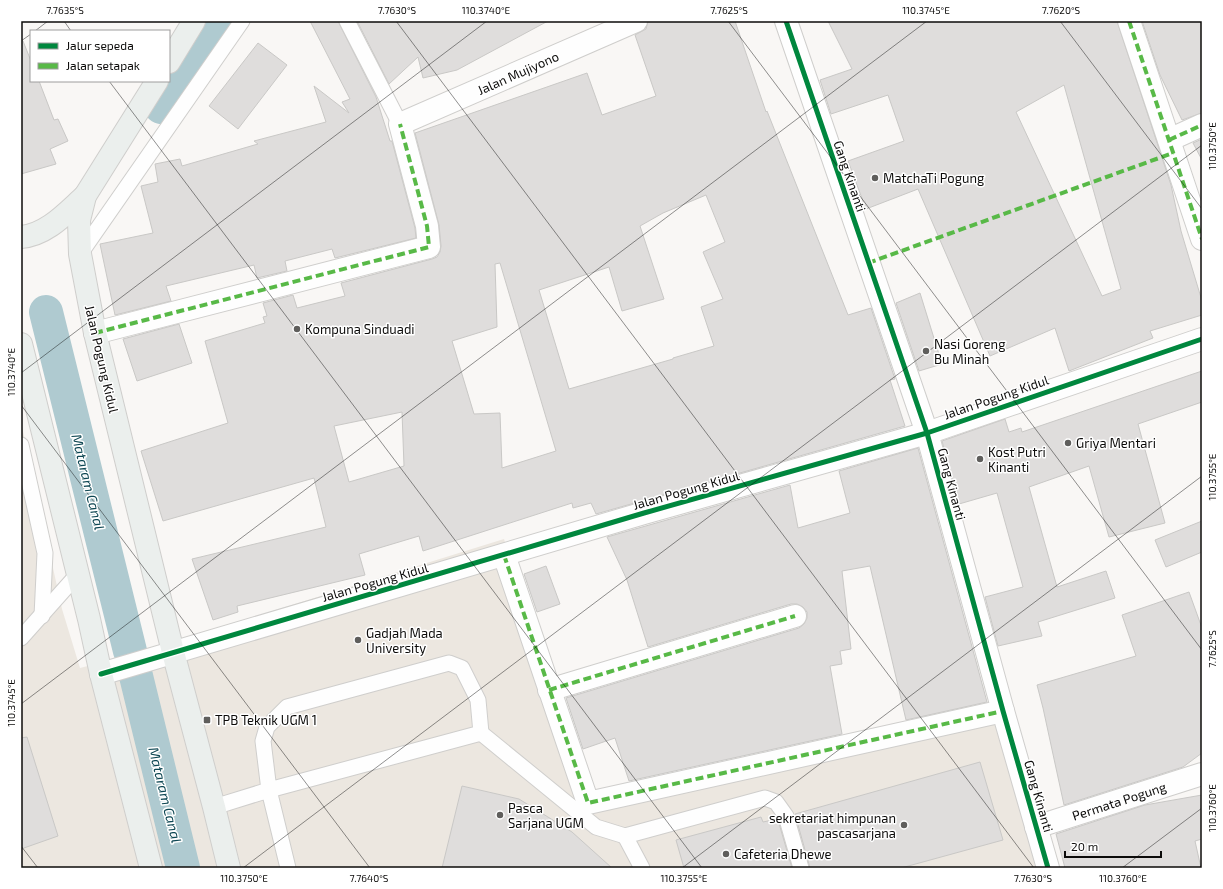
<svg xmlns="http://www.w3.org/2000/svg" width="1223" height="889" font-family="'Exo 2',sans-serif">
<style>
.built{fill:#ece7e0}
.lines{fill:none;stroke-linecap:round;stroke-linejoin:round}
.canal{stroke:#afcad0;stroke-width:34}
.building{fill:#dfdddc;stroke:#c9c8c6;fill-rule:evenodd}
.service-casing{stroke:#cfcecc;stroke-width:17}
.minor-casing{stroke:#cfcecc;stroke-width:24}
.secondary-casing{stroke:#cfcecc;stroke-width:24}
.service{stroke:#fefefe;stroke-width:15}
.minor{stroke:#fefefe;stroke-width:22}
.secondary{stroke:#ebefed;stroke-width:22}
.quiet{stroke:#58b947;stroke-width:4;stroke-dasharray:8 4;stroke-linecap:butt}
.cycleway-casing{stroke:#fff;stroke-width:8}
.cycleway{stroke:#00873e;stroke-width:5}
.ticks{fill:none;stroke:#0c0b0a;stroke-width:1;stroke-opacity:0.45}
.poi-dot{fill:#5f5e5c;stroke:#fff;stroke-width:1.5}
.labels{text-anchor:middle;stroke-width:3;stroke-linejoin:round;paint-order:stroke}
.street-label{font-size:13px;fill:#0c0b0a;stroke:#fff}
.poi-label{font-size:13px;fill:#0c0b0a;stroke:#fff;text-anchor:start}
.water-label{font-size:14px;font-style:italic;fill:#0d4652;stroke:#fff}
.neatline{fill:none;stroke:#0c0b0a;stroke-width:1.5}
.ticks-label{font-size:10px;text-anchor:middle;fill:#0c0b0a}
</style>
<rect width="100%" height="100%" fill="#f9f7f5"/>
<!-- built -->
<polygon class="built" points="21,422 62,609 80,668 134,654 504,539 589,799 998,706 1040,868 21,868"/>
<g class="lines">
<!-- canal -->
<g class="canal">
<polyline points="161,107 216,21"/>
<polyline points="46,312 130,651"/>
<polyline points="136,676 183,868"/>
</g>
</g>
<!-- building -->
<g class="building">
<polygon points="310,21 338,21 376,97 390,141 392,141 415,228 416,238 335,258 332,249 285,261 287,271 257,278 254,265 166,286 171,301 115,315 100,244 153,233 141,186 158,182 155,164 180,159 182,166 258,144 254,141 326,122 314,86 349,113 342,102 350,99"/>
<polygon points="357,21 548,21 457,70 423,78 418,57 389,84"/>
<path d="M648 21H735L766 112 767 111 848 315 871 308 895 379 890 380 905 426 596 514 591 503 573 508 572 503 423 551 419 536 359 554 365 575 237 606 238 612 213 620 192 559 326 527 314 478 163 521 141 451 228 423 205 341 265 323 263 317 267 316 263 303 293 295 297 308 345 296 341 283 432 259 437 257 440 252 441 246 439 225 415 133 587 73 602 115 656 96 635 35 646 29ZM706 195 725 242 703 252 723 299 701 307 714 346 673 358V359L569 389 539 290 609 267 622 311 664 299 640 226 663 213ZM500 263 556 451 502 468 500 413 474 414 452 341 497 327 495 264ZM402 412 404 466 349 482 334 426Z"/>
<path d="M828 21H1117L1171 185 1181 231 1202 301V315L1150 331 1153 338 1069 371 1055 328 990 356 918 189 866 209 848 161 904 141 888 95 831 114 820 80 852 69ZM1064 85 1121 289 1102 296 1016 112Z"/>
<polygon points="1142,21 1202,21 1202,113 1182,120 1160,75"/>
<polygon points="21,41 23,41 31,61 31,81 39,81 54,120 58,119 68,141 50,149 56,164 21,174"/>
<polygon points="258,43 287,65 238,129 209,106"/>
<polygon points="1202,139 1202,160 1193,143"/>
<polygon points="920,293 942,364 919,371 896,303"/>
<polygon points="179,324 192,363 137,381 123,339"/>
<polygon points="1202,371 1202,402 1138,424 1165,523 1109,537 1089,466 1029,487 1057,587 1106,571 1115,598 1038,622 1042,636 998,646 985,597 1023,587 997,493 959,504 942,441 1005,419 1009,432 1021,428 1022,432"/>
<polygon points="918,448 987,702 906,720 870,566 842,571 851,649 840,651 842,664 830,666 842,734 629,781 615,738 583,749 566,698 799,628 804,624 807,618 807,612 803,607 797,604 791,604 648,647 627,580 607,537 790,485 798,528 850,513 839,471"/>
<polygon points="1202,521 1202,552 1166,567 1155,540"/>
<polygon points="546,566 560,604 537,612 524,574"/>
<polygon points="1189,592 1202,628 1202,753 1183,767 1064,805 1043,708 1037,685 1136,656 1122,615"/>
<polygon points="27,737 58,836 21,849 21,738"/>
<polygon points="980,762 1003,840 901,868 810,868 795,814"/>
<polygon points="462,786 519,799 572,832 612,868 442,868"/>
<polygon points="1202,795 1202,839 1195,841 1201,868 1065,868 1056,834 1145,805"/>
<polygon points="761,817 763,822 777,819 778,820 792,868 684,868 676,840"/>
</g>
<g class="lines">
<!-- service casing -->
<g class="service-casing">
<g id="service">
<polyline points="347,21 400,124"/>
<polyline points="80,254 242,21"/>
<polyline points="21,445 45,553 42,616"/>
<polyline points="21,638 78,574"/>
<polyline points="481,733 596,827 625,836 765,798 776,802 786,816 801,868"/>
<polyline points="214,807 269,790 481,733 478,700 462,668 449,663 287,707 267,727 263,741 269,790 288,868"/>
<polyline points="625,836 642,868"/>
</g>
</g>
<!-- minor casing -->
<g class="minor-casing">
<g id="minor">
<polyline points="786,21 927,433 1003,711 1048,868"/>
<polyline points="1129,21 1202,239"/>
<polyline points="1169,140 1202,125"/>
<polyline points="95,333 429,247 427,226 400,124 636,21"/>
<polyline points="504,555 588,803 1003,711"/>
<polyline points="101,674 644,513 927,433 1202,339"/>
<polyline points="549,690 795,616"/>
<polyline points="1036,827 1202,774"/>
</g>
</g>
<!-- secondary casing -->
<g class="secondary-casing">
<g id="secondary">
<polyline points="169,62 194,21"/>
<polyline points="157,81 85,196 79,220 80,254 95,333 173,652 214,807 229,868"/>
<path d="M21 237C47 235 67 212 85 196"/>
<polyline points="21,344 89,619 101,674 151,868"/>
</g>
</g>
<!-- service -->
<use href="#service" class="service"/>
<!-- minor -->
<use href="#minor" class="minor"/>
<!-- secondary -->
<use href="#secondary" class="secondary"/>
<!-- quiet -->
<g class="quiet">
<polyline points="1129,21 1202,239"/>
<polyline points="1169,140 1202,125"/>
<polyline points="868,263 1173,153"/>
<polyline points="95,333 429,247 427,226 400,124"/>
<polyline points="504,555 588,803 1003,711"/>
<polyline points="549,690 795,616"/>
</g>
<!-- cycleway casing -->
<g class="cycleway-casing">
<g id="cycleway">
<polyline points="786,21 927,433 1003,711 1048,868"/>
<polyline points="101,674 644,513 927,433 1202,339"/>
</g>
</g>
<!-- cycleway -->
<use href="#cycleway" class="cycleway"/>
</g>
<!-- ticks -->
<path class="ticks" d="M64 21 71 31M396 21 1034 868M728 21 1202 650M1060 21 1202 209M35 31 48 21M21 41 31 34M109 81 702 868M21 373 487 21M21 405 370 868M21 704 927 21M21 846 38 868M243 868 1202 145M682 868 1202 476M1122 868 1202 808"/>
<!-- markers -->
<g class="poi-dot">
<circle cx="875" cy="178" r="4"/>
<circle cx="297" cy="329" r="4"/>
<circle cx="926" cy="351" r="4"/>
<circle cx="1068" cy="443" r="4"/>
<circle cx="980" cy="459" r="4"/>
<circle cx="358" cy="640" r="4"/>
<rect x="203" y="716" width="8" height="8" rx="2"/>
<circle cx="500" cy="815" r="4"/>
<circle cx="904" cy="825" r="4"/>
<circle cx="726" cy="854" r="4"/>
</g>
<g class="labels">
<!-- street labels -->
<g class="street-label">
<text transform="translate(518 73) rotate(-24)" y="5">Jalan Mujiyono</text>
<text transform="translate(850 176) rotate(71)" y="5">Gang Kinanti</text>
<text transform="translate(102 359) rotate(77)" y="5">Jalan Pogung Kidul</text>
<text transform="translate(996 397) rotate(-19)" y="5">Jalan Pogung Kidul</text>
<text transform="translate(952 484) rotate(75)" y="5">Gang Kinanti</text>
<text transform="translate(686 490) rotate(-16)" y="5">Jalan Pogung Kidul</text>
<text transform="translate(375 582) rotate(-16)" y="5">Jalan Pogung Kidul</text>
<text transform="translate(1039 796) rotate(74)" y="5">Gang Kinanti</text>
<text transform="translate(1119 801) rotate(-18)" y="5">Permata Pogung</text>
</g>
<!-- poi labels -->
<g class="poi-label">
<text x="883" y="183">MatchaTi Pogung</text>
<text x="305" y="334">Kompuna Sinduadi</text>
<text x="934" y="349">Nasi Goreng<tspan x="934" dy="15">Bu Minah</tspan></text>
<text x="1076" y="448">Griya Mentari</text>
<text x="988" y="457">Kost Putri<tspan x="988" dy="15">Kinanti</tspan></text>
<text x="366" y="638">Gadjah Mada<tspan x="366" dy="15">University</tspan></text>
<text x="215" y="725">TPB Teknik UGM 1</text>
<text x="508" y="813">Pasca<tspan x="508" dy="15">Sarjana UGM</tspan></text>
<text x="896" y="823" text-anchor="end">sekretariat himpunan<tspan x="896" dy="15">pascasarjana</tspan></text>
<text x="734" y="859">Cafeteria Dhewe</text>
</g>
<!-- water labels -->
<g class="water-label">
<text transform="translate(88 482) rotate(76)" y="5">Mataram Canal</text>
<text transform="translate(165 795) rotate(76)" y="5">Mataram Canal</text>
</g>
</g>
<!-- border -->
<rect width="1223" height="889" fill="none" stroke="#ffffff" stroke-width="44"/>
<!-- legend -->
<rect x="30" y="30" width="140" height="52" fill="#ffffff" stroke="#9e9d9d"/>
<rect x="38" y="43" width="20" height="6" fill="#00873e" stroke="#9e9d9d"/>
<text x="66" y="50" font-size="12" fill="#0c0b0a">Jalur sepeda</text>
<rect x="38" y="63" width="20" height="6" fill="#58b947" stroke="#9e9d9d"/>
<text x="66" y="70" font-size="12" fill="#0c0b0a">Jalan setapak</text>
<!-- scale -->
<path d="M1065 851v6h96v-6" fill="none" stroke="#0c0b0a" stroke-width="2"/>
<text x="1071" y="851" font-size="12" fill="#0c0b0a" stroke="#ffffff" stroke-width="3" paint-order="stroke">20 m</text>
<rect x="22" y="22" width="1179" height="845" class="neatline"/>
<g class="ticks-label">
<text x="65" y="14">7.7635°S</text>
<text x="397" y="14">7.7630°S</text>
<text x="486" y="14">110.3740°E</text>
<text x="729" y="14">7.7625°S</text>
<text x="926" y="14">110.3745°E</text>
<text x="1061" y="14">7.7620°S</text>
<text transform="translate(1212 146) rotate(-90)" y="4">110.3750°E</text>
<text transform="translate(11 372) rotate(-90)" y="4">110.3740°E</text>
<text transform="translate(1212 477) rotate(-90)" y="4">110.3755°E</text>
<text transform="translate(1212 649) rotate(-90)" y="4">7.7625°S</text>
<text transform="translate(11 703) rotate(-90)" y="4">110.3745°E</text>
<text transform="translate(1212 808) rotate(-90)" y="4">110.3760°E</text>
<text x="244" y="882">110.3750°E</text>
<text x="369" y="882">7.7640°S</text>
<text x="684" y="882">110.3755°E</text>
<text x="1033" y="882">7.7630°S</text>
<text x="1123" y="882">110.3760°E</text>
</g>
</svg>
